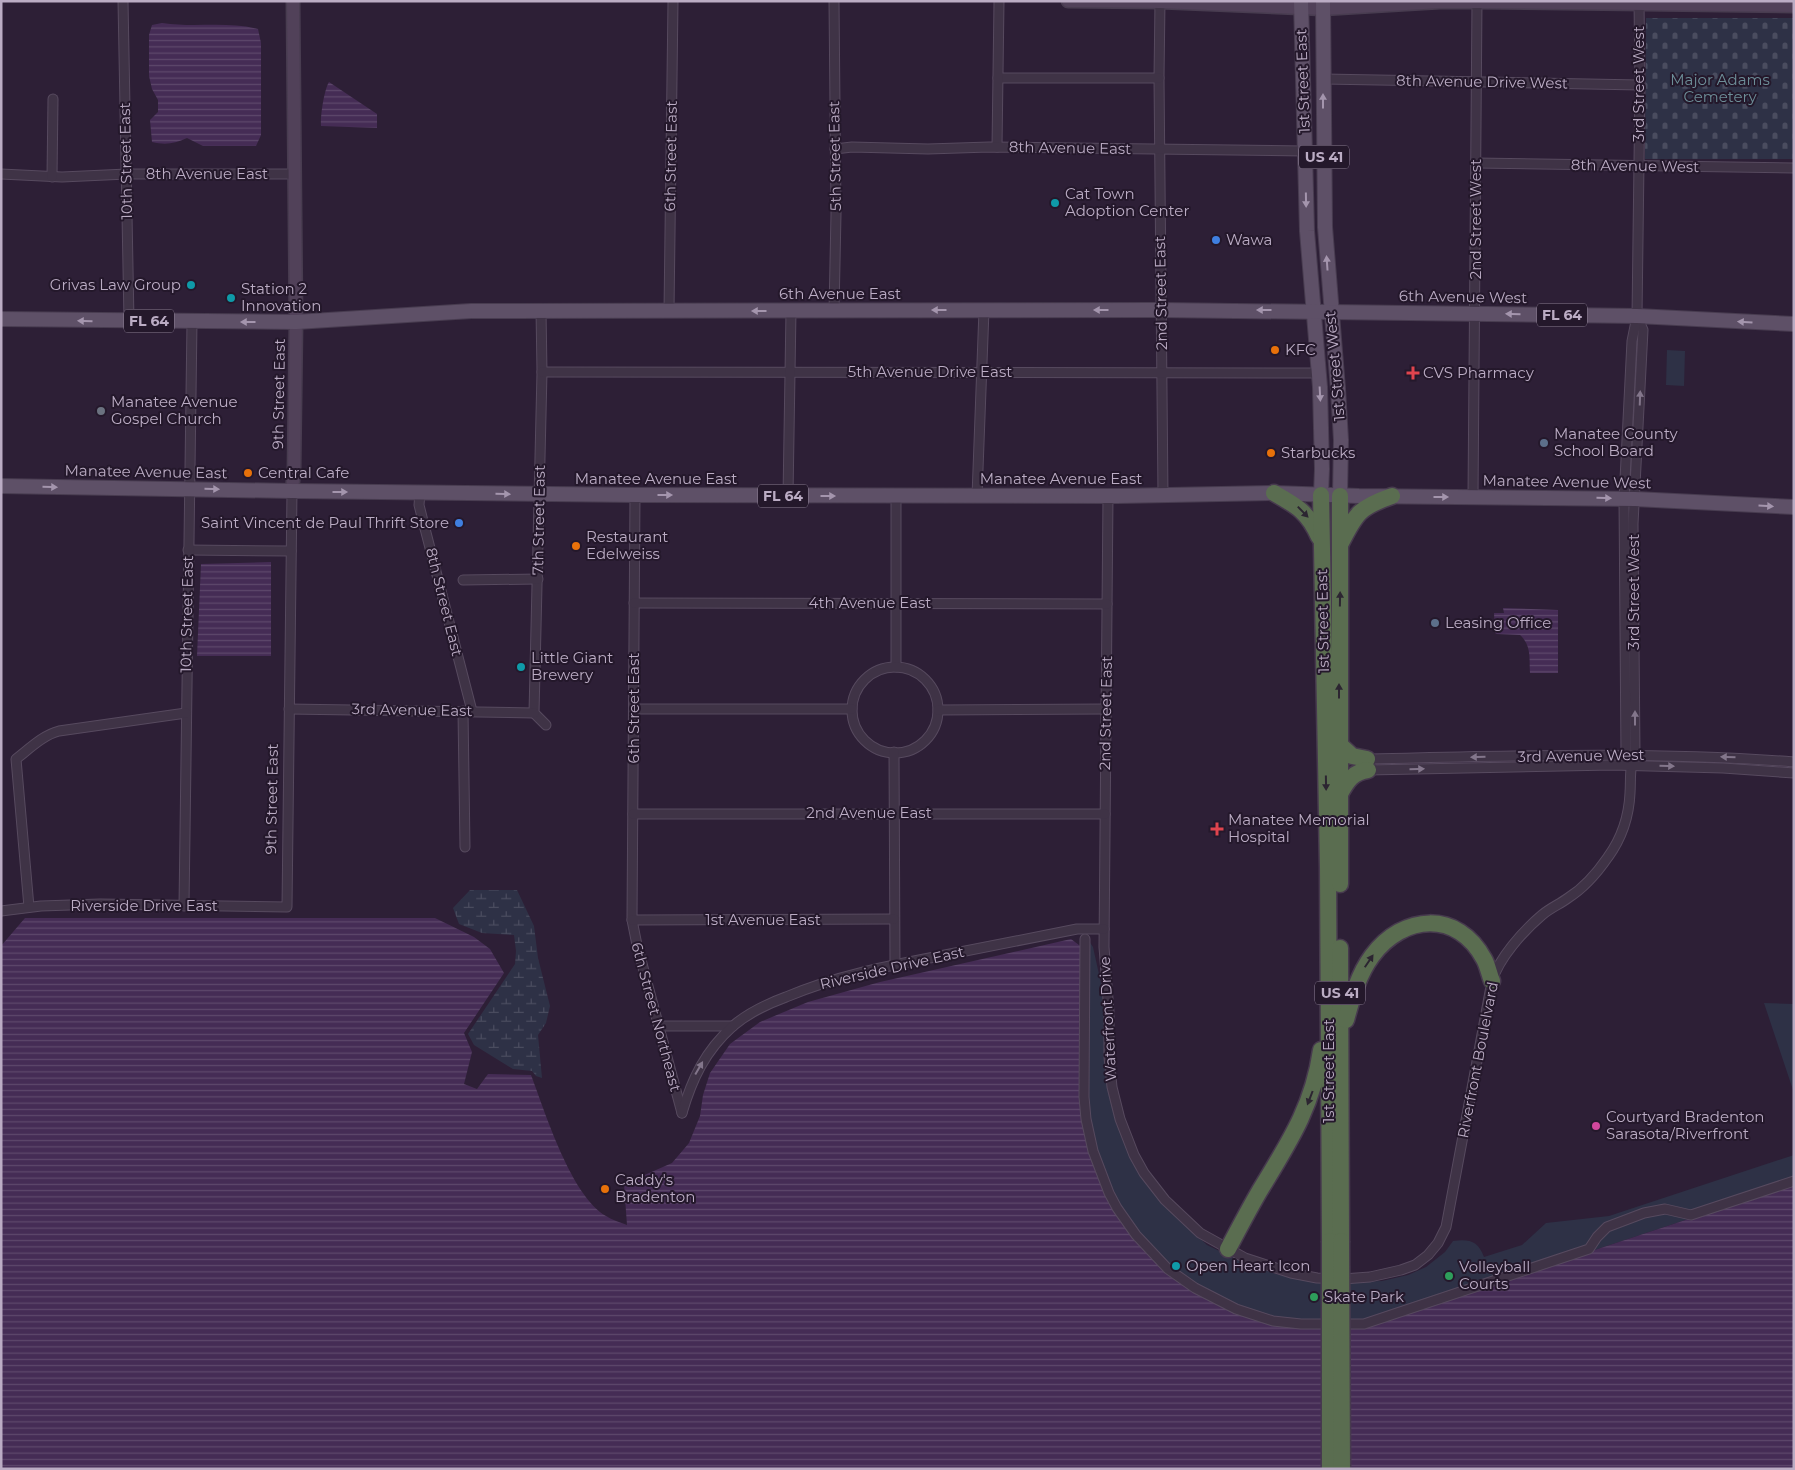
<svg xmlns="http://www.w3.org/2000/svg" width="1795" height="1470" font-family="Montserrat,sans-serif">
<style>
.green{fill:#2e3146}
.wetland{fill:url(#wetland-marsh)}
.cemetery{fill:url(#cemetery-stones)}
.water{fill:url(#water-rules)}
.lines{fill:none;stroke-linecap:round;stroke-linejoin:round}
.street-casing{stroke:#574a5f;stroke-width:11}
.secondary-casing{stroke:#483c50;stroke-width:15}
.primary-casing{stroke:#483c50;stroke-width:16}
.highway-casing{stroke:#473a4e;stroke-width:19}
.street{stroke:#3f3346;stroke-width:9}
.secondary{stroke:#514159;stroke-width:12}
.primary{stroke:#5e5067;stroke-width:14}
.highway{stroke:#5a6d50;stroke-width:16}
.highway-bridge-casing{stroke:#473a4e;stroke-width:19;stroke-linecap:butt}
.highway-bridge{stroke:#5a6d50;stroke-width:16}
.oneway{fill:#a495ad}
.oneway2{fill:#83768b}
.oneway3{fill:#2c2531}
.culture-dot{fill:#0f9aa8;stroke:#24182b;stroke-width:2}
.shop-dot{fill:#3f7fe0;stroke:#24182b;stroke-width:2}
.food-dot{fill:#e8710a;stroke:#24182b;stroke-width:2}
.health-dot{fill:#e0444e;stroke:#24182b;stroke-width:2}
.worship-dot{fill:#6b7280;stroke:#24182b;stroke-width:2}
.service-dot{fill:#5c6f8a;stroke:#24182b;stroke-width:2}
.hotel-dot{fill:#d1479c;stroke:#24182b;stroke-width:2}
.leisure-dot{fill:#2e9e5b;stroke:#24182b;stroke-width:2}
.labels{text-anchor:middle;stroke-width:4;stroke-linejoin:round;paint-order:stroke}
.shield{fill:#24182b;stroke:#8e8096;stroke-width:1}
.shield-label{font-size:14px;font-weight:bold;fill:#bbacc4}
.park-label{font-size:15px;fill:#6d8e98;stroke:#24182b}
.street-label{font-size:15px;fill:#bbacc4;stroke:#24182b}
.poi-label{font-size:15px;fill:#bbacc4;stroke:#24182b;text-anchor:start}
</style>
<defs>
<pattern id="wetland-marsh" width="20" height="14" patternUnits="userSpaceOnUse" patternTransform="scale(1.25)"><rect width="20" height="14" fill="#2e3146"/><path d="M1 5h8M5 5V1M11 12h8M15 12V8" fill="none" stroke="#4a4c5f"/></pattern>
<pattern id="cemetery-stones" width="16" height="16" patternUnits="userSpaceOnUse" patternTransform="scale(1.25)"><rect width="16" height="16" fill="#2e3146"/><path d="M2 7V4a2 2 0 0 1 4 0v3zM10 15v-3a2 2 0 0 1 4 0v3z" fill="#4a4c5f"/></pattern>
<pattern id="water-rules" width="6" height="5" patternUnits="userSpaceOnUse" patternTransform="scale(1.25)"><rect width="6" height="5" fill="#452c55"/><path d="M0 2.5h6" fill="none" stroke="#5e486c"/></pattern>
</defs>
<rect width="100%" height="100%" fill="#2d1f36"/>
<!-- green -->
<g class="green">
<polygon points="1667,350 1685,351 1684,386 1666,385"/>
<path d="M1089 941 1093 947 1104 997 1105 1076 1117 1125 1135 1163 1156 1196 1207 1245 1242 1262 1276 1274 1319 1283 1382 1281 1408 1275 1426 1267 1445 1252 1453 1241C1470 1239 1478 1241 1484 1257L1522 1245 1546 1223 1609 1216 1794 1155V1184L1365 1326H1304L1210 1300 1131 1232 1086 1135Z"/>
<polygon points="1764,1003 1794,1004 1794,1093"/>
</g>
<!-- wetland -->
<polygon class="wetland" points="470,890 517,890 534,926 538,958 550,1006 546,1023 538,1035 542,1078 536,1076 532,1071 513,1069 474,1045 468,1034 515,964 516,951 514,935 482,933 459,924 453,908"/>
<!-- cemetery -->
<polygon class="cemetery" points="1646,18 1794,18 1794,159 1645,159"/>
<!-- water -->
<g class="water">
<path d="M162 23C194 28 227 21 258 29L261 43V135L256 146H203L187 138C174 144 165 145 152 142L150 120 158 112V100L152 89 149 76V35L152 25Z"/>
<path d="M329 82 377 114V128L321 126C320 117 324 90 329 82Z"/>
<polygon points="271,562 271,656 197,656 201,564"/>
<path d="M1503 608 1558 610V673H1530C1529 659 1532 646 1520 635L1497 634 1495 633 1494 613H1504Z"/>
<path d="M25 918H435L474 937 490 949 504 973 464 1033 472 1052 464 1084 477 1089 488 1074 531 1075C545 1112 571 1196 606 1216 612 1220 620 1222 627 1225L624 1184 672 1163 689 1143 700 1116 703 1095 710 1073 730 1044 760 1022 808 1002 880 982 1071 939 1083 948 1081 1095 1097 1173 1161 1265 1255 1318 1365 1326 1794 1184V1469H1V946Z"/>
</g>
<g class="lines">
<!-- street casing -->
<g class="street-casing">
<g id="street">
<polyline points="123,1 129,321"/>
<polyline points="1160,1 1159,78 1163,496"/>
<polyline points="998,78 1159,78"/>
<polyline points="1324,79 1640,85"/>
<polyline points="997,147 999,1"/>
<polyline points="835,149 852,147 928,149 989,147 1305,151"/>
<polyline points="1476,163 1794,168"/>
<polyline points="1,174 62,177 127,174 293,174"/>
<polyline points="52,177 53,99"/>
<polyline points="541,310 542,372 534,713 546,725"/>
<polyline points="669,311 673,1"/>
<polyline points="834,311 836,214 834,1"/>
<polyline points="542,372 1318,373"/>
<polyline points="420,493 419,505 422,517 472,711"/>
<polyline points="635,495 632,920 637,945 682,1113"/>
<polyline points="788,496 791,311"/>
<polyline points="977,496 984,310"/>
<path d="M1108 496 1104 947 1109 1012V1057L1112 1087 1120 1119 1134 1155 1144 1173 1165 1200 1200 1233 1245 1258 1291 1273 1317 1278 1343 1279 1370 1277 1401 1270 1415 1265 1428 1255 1438 1243 1446 1227 1492 981C1499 958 1523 931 1542 915 1550 908 1560 904 1568 898 1584 888 1597 873 1608 857 1621 839 1629 816 1630 793 1631 779 1629 768 1635 755L1633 524 1643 330 1637 316"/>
<polyline points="1473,497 1477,1"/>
<polyline points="188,550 291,551"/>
<polyline points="463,580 538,579"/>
<polyline points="634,603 1107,604"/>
<polyline points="896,667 896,496"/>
<circle cx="895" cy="710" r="43"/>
<polyline points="289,709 534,713"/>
<polyline points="634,709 852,709"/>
<polyline points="938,710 1106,709"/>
<polyline points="463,711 465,847"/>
<polyline points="894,752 895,965"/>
<path d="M1367 759C1509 756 1652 751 1794 762"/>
<polyline points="1630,765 1626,755 1624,499 1632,341 1637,316 1640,85 1639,1"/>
<polyline points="1368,770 1612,765 1723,768 1794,773"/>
<polyline points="633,814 1105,814"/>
<polyline points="184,906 192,322"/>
<path d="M29 907 16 759C29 749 43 735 59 731L186 713"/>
<polyline points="1,911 41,906 100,904 287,907 292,491"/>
<polyline points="632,920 894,919"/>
<polyline points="1085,939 1084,1097 1086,1119 1093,1151 1109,1193 1117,1208 1136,1235 1168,1269 1195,1288 1236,1309 1273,1321 1301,1324 1364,1324 1589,1249 1597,1237 1607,1227 1644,1213 1665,1209 1691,1215 1794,1181"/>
<polyline points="659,1026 733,1026"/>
<path d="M682 1113C692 1079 705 1051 733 1026 748 1013 767 1004 786 997 836 976 887 966 940 956 985 947 1031 938 1077 929H1104"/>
</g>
</g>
<!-- secondary casing -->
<g class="secondary-casing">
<g id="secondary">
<polyline points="1068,1 1160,2 1323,9 1440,2 1477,2 1794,6"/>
<polyline points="292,491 294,471 296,322 293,1"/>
</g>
</g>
<!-- primary casing -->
<g class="primary-casing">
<g id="primary">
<polyline points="1301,1 1307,231 1320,387 1322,469 1321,495"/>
<polyline points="1323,1 1325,227 1338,389 1341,440 1340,496"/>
<polyline points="1,319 296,322 471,311 1161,310 1637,316 1794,324"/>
<polyline points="1,486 292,491 635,495 1117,496 1274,493 1359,496 1635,499 1794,507"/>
</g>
</g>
<!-- highway casing -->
<g class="highway-casing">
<g id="highway">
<path d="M1274 493C1297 506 1308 512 1319 537"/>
<polyline points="1321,495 1328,867 1330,1241"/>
<path d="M1341 543C1356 513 1360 507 1392 496"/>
<polyline points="1340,745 1352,756 1367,759"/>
<path d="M1340 794C1347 781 1353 772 1368 770"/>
<polyline points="1340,884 1340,496"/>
<polyline points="1340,948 1341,1241"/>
<path d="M1346 1020C1352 998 1358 975 1372 956 1403 914 1458 910 1484 959 1488 966 1489 974 1492 981"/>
<path d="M1228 1249C1238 1230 1248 1211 1259 1192 1288 1144 1313 1107 1321 1050"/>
</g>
</g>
<!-- street -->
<use href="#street" class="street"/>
<!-- secondary -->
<use href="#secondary" class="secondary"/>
<!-- primary -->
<use href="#primary" class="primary"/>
<!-- highway -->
<use href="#highway" class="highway"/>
<!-- highway-bridge casing -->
<g class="highway-bridge-casing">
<g id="highway-bridge">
<polyline points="1330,1241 1330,1469"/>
<polyline points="1341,1241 1342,1469"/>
</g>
</g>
<!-- highway-bridge -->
<use href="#highway-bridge" class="highway-bridge"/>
</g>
<!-- one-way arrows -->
<defs><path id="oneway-solid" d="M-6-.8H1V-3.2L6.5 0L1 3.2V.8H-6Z" transform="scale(1.25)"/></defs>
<g class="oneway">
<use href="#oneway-solid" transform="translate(1323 101) rotate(-90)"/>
<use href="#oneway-solid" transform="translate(1306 200) rotate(89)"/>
<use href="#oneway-solid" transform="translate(1327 263) rotate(-94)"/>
<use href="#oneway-solid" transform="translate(939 310) rotate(180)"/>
<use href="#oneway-solid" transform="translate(1101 310) rotate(180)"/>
<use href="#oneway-solid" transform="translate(1264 310) rotate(-180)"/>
<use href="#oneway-solid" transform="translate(759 311) rotate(180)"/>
<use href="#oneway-solid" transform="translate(1513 314) rotate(-179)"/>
<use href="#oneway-solid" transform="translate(85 321) rotate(-179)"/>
<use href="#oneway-solid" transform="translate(248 322) rotate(180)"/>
<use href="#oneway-solid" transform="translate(1745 322) rotate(-177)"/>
<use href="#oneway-solid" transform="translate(1320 394) rotate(87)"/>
<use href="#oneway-solid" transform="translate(50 487) rotate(1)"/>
<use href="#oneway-solid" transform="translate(212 489) rotate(1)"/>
<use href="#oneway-solid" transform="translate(340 492)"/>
<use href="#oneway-solid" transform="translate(503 494) rotate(1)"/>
<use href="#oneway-solid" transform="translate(665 495)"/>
<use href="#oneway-solid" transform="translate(828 496)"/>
<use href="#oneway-solid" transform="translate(1441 497)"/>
<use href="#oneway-solid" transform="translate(1604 498) rotate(1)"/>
<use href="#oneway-solid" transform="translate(1766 506) rotate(3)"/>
</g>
<g class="oneway2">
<use href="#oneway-solid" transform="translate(1640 398) rotate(-88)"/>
<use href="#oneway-solid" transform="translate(1635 718) rotate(-90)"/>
<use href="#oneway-solid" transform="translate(1478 757) rotate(179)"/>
<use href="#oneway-solid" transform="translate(1728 757) rotate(-179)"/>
<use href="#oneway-solid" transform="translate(1667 766) rotate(2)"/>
<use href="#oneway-solid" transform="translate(1417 769) rotate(-1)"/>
<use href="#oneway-solid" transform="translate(699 1068) rotate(-60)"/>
</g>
<g class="oneway3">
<use href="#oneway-solid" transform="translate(1303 512) rotate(46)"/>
<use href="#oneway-solid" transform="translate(1340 599) rotate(-89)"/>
<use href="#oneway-solid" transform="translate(1339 691) rotate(-90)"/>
<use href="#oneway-solid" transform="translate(1326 783) rotate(89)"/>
<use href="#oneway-solid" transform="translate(1369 961) rotate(-56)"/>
<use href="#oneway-solid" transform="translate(1310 1098) rotate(111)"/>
</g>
<!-- markers -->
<g class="culture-dot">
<circle cx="1055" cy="203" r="5"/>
<circle cx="191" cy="285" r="5"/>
<circle cx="231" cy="298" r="5"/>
<circle cx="521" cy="667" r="5"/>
<circle cx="1176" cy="1266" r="5"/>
</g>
<g class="shop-dot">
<circle cx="1216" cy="240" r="5"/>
<circle cx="459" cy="523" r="5"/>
</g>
<g class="food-dot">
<circle cx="1275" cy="350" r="5"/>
<circle cx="1271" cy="453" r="5"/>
<circle cx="248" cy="473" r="5"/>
<circle cx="576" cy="546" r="5"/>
<circle cx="605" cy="1189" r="5"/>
</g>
<g class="health-dot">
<path d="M1410.5 365.5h5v5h5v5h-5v5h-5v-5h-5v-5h5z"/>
<path d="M1214.5 821.5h5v5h5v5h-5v5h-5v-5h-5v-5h5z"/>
</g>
<circle class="worship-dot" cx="101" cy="411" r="5"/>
<g class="service-dot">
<circle cx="1544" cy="443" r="5"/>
<circle cx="1435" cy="623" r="5"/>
</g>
<circle class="hotel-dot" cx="1596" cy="1126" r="5"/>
<g class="leisure-dot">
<circle cx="1449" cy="1276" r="5"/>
<circle cx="1314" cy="1297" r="5"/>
</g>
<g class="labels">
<!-- shield labels -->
<g class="shield">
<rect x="1299" y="145.5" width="50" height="23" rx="4"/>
<rect x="1537" y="303.5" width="50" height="23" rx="4"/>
<rect x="124" y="309.5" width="50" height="23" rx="4"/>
<rect x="758" y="484.5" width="50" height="23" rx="4"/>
<rect x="1315" y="981.5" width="50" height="23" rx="4"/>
</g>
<g class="shield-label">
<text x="1324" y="162">US 41</text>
<text x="1562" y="320">FL 64</text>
<text x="149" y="326">FL 64</text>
<text x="783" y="501">FL 64</text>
<text x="1340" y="998">US 41</text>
</g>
<!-- park labels -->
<g class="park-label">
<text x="1720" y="85">Major Adams<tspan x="1720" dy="17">Cemetery</tspan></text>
</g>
<!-- street labels -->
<g class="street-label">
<text transform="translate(1303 81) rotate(-92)" y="5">1st Street East</text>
<text transform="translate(1482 82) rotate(1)" y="5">8th Avenue Drive West</text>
<text transform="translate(1639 84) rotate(-90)" y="5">3rd Street West</text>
<text transform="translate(1070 148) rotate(1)" y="5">8th Avenue East</text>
<text transform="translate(671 156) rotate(-89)" y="5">6th Street East</text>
<text transform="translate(835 156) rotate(-91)" y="5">5th Street East</text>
<text transform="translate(126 161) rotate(-91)" y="5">10th Street East</text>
<text transform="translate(1635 166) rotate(1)" y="5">8th Avenue West</text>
<text x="207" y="179">8th Avenue East</text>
<text transform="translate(1476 219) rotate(-90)" y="5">2nd Street West</text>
<text transform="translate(1161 293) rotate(-91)" y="5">2nd Street East</text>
<text x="840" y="299">6th Avenue East</text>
<text transform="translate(1463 297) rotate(1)" y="5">6th Avenue West</text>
<text transform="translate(1335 366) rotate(-95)" y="5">1st Street West</text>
<text x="930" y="377">5th Avenue Drive East</text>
<text transform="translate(279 394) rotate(-89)" y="5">9th Street East</text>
<text transform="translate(146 472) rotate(1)" y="5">Manatee Avenue East</text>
<text x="656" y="484">Manatee Avenue East</text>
<text x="1061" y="484">Manatee Avenue East</text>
<text transform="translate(1567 482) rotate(1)" y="5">Manatee Avenue West</text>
<text transform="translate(539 520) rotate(-89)" y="5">7th Street East</text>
<text transform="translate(1634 592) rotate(-90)" y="5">3rd Street West</text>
<text transform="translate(444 602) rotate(76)" y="5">8th Street East</text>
<text x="870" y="608">4th Avenue East</text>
<text transform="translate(187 614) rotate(-89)" y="5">10th Street East</text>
<text transform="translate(1323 621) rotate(-91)" y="5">1st Street East</text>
<text transform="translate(634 708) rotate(-90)" y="5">6th Street East</text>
<text transform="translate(412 710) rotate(1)" y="5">3rd Avenue East</text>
<text transform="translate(1106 713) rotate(-89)" y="5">2nd Street East</text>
<text transform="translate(1581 756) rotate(-1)" y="5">3rd Avenue West</text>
<text transform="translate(272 799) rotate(-89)" y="5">9th Street East</text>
<text x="869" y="818">2nd Avenue East</text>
<text x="144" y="911">Riverside Drive East</text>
<text x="763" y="925">1st Avenue East</text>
<text transform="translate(892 968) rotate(-13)" y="5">Riverside Drive East</text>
<text transform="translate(656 1017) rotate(75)" y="5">6th Street Northeast</text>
<text transform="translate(1108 1019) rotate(-93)" y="5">Waterfront Drive</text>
<text transform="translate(1478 1060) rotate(-79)" y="5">Riverfront Boulelvard</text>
<text transform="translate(1329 1071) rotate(-90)" y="5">1st Street East</text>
</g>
<!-- poi labels -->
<g class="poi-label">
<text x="1065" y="199">Cat Town<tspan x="1065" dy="17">Adoption Center</tspan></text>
<text x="1226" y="245">Wawa</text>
<text x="181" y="290" text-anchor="end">Grivas Law Group</text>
<text x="241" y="294">Station 2<tspan x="241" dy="17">Innovation</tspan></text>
<text x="1285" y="355">KFC</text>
<text x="1423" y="378">CVS Pharmacy</text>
<text x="111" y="407">Manatee Avenue<tspan x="111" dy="17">Gospel Church</tspan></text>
<text x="1554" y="439">Manatee County<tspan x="1554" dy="17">School Board</tspan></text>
<text x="1281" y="458">Starbucks</text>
<text x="258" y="478">Central Cafe</text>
<text x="449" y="528" text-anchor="end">Saint Vincent de Paul Thrift Store</text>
<text x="586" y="542">Restaurant<tspan x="586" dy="17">Edelweiss</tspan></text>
<text x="1445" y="628">Leasing Office</text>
<text x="531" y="663">Little Giant<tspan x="531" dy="17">Brewery</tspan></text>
<text x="1228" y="825">Manatee Memorial<tspan x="1228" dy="17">Hospital</tspan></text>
<text x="1606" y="1122">Courtyard Bradenton<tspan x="1606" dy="17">Sarasota/Riverfront</tspan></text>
<text x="615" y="1185">Caddy's<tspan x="615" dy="17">Bradenton</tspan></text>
<text x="1186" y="1271">Open Heart Icon</text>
<text x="1459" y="1272">Volleyball<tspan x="1459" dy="17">Courts</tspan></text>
<text x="1324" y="1302">Skate Park</text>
</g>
</g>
<!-- border -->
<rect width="1795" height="1470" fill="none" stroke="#bbacc4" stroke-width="5"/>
</svg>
